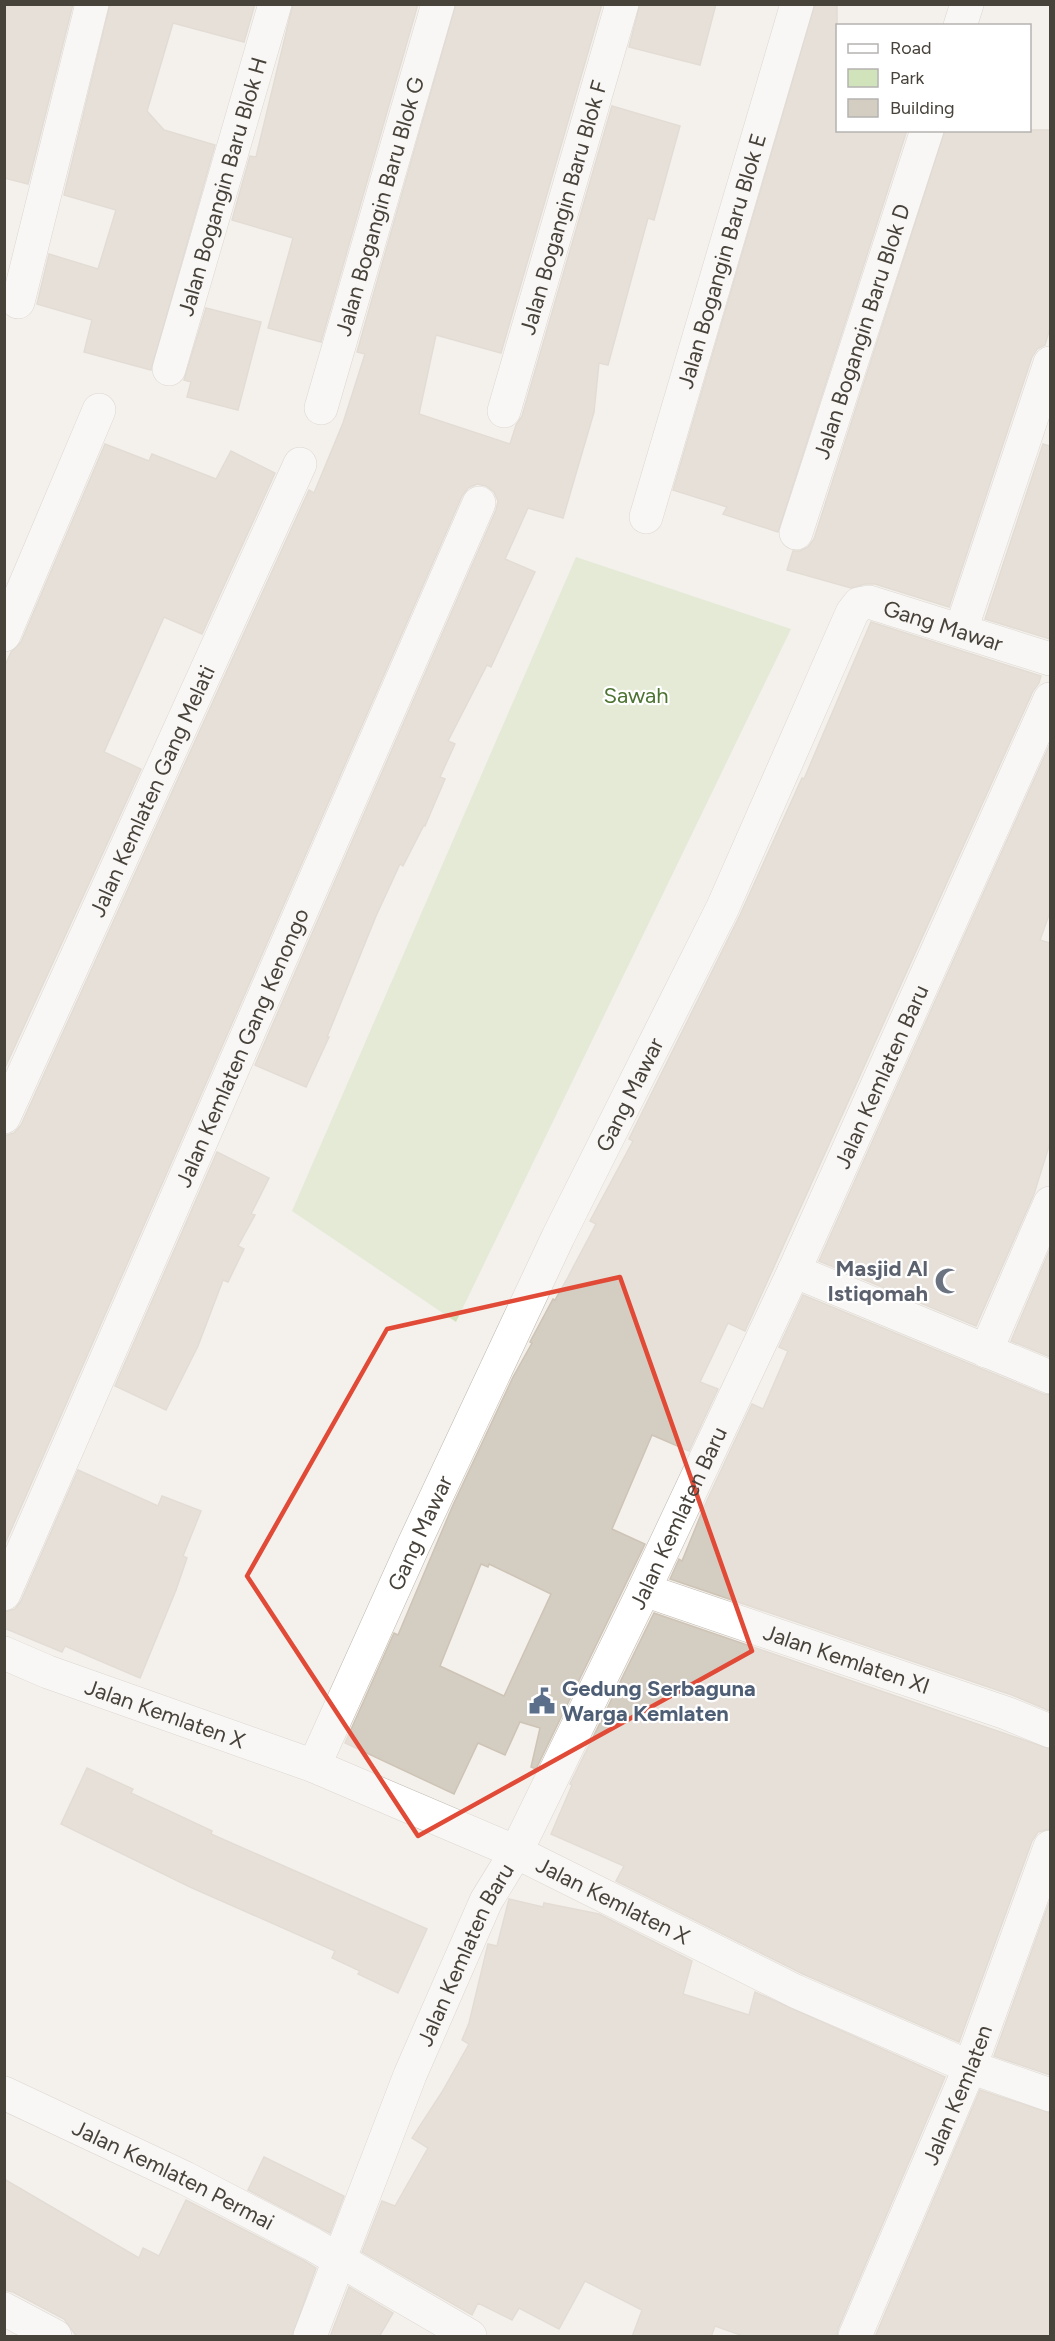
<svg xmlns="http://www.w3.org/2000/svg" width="1055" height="2341" font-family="Figtree,sans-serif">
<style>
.green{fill:#d1e3ba}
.building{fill:#d4cdc2;stroke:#cec4b6;stroke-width:1.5;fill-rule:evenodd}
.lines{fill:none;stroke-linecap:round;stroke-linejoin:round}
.minor-casing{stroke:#beb8af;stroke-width:34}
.minor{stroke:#fff;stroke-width:33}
.marked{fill:none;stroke:#e14a36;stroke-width:4.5;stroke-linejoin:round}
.labels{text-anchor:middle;stroke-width:4.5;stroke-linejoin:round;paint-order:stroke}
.street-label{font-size:22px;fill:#47423a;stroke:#fff}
.park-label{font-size:22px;fill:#4d7333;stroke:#fff}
.worship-label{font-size:22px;font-weight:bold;fill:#5b616d;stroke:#fff;text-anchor:end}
.service-label{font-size:22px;font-weight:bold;fill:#4e5e75;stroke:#fff;text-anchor:start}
</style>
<rect width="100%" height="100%" fill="#f4f1ec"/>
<!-- green -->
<polygon class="green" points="576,557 791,629 456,1322 292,1211"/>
<!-- building -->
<g class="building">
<polygon points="4,4 73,4 28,184 4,178"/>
<polygon points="110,4 255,4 244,42 173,23 147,111 164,130 215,145 151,370 84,352 92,320 37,304 49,254 98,269 116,210 64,195"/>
<polygon points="293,4 418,4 321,342 268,328 293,238 232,220 250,156 256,157"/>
<polygon points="456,4 602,4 501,353 436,335 419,414 510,444 516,425 522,416 612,106 680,126 654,220 648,218 608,365 599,363 594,412 563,518 528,508 505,559 535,572 491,667 487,665 448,741 455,744 440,777 445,779 425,826 424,825 403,866 400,864 376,916 327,1037 329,1037 306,1087 255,1065 496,510 498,501 494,492 486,486 477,484 468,488 462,496 4,1546 4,1136 14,1133 21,1125 309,490 314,493 343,423 365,354 357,352"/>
<polygon points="640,4 716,4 700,65 629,47"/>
<polygon points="815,4 837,4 837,130 907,130 778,532 723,514 727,507 673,490"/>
<polygon points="945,130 1050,130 1050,328 1045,345 1037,349 1032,357 949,607 875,584 865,584 851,588 787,570 793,551 800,551 808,547 814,539"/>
<polygon points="206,308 261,322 238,410 187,397 191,382 184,380"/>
<polygon points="105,444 149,461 152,454 216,479 231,451 275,473 202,634 164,617 104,752 141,769 4,1070 4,668 11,652 21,642"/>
<polygon points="1043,444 1050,446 1050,639 985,619"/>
<path d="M871 622 1041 676 1039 683 1033 691 745 1331 728 1323 700 1382 718 1389 689 1451 652 1435 612 1529 645 1544 536 1769 531 1767 540 1728 520 1722 505 1755 478 1743 454 1794 345 1743 394 1633 398 1635 453 1505 513 1377 532 1343 530 1342 553 1299 555 1300 568 1277 596 1224 590 1221 633 1141 629 1139 740 915 802 778 804 779ZM481 1564 488 1567 489 1564 551 1594 504 1696 440 1666Z"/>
<polygon points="1050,744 1050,912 1040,940 1050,943 1050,1143 1034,1194 976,1326 819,1261"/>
<polygon points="217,1152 269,1178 251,1214 255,1215 238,1246 244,1249 228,1282 223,1280 198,1346 166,1410 115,1386"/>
<polygon points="1050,1249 1050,1357 1011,1341"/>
<polygon points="803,1295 1043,1394 1050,1395 1050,1711 1012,1695 670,1579 679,1559 682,1561 704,1507 752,1404 763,1409 788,1351 779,1347"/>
<polygon points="78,1470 158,1506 162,1496 201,1511 183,1556 187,1558 176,1590 140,1678 65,1646 62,1652 4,1628 4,1612 15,1609 21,1601"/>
<polygon points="654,1613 1050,1749 1050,1829 1038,1832 1032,1841 959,2042 803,1974 616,1881 624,1866 551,1834 572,1785 570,1784"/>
<polygon points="87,1768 133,1789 131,1793 212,1831 211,1834 427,1929 398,1993 358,1974 360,1971 332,1958 335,1951 190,1887 61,1824"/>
<polygon points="509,1899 543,1907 544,1903 599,1914 692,1961 683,1994 749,2015 755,1992 945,2077 838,2329 837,2337 746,2337 715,2326 711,2337 632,2337 642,2310 585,2281 559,2329 519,2308 512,2320 478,2303 472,2315 362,2252 382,2201 395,2206 428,2148 412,2138 442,2092 469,2044 462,2040 469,2023 488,1944 497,1946"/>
<polygon points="1050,1900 1050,2075 994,2056"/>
<polygon points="980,2090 1050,2113 1050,2337 875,2337"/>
<polygon points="264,2157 344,2196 330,2233 248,2190"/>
<polygon points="4,2179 139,2258 143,2248 159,2256 186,2200 303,2260 316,2268 292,2337 77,2337 64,2319 13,2292 4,2290"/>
<polygon points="349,2287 393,2313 379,2337 330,2337"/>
</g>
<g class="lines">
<!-- minor casing -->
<g class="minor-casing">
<g id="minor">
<polyline points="960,26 967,4"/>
<polyline points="18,302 92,4"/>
<path id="s1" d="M169 369 275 4"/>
<path id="s2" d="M321 408 438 4"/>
<path id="s3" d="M504 411 622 4"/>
<path id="s4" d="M646 517 797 4"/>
<path id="s5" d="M796 533 927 130"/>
<polyline points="961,630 1050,363"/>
<polyline points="4,635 99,410"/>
<path id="s6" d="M4 1117 300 464"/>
<polyline points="794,1271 1050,1377"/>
<polyline points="986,1351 1050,1203"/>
<path id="s7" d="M644 1590 1006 1713 1050 1731"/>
<path id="s8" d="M4 1594 479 503"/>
<path id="s9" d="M4 1653 48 1672 314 1766 516 1852 795 1991 970 2067 1050 2095"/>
<path id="s10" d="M314 1766 414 1544 558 1237 723 907 852 613 859 604 869 602 1050 659"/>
<path id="s11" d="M4 2093 185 2178 312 2244 470 2336"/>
<polyline points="4,2309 55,2336"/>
<path id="s12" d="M310 2336 410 2075 486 1901 516 1852 644 1590 794 1271 1050 699"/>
<path id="s13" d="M855 2336 970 2067 1050 1847"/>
</g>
</g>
<!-- minor -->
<use href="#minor" class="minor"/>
</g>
<!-- marked area -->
<path d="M0 0H1055V2341H0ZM620 1277 752 1651 418 1836 247 1576 387 1329Z" fill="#f4f1ec" fill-opacity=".55" fill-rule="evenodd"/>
<path class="marked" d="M620 1277 752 1651 418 1836 247 1576 387 1329Z"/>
<!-- icons -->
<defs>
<g id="mosque-bare" transform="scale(2.07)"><path d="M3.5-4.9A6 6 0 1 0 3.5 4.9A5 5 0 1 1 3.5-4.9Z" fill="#6b7280" stroke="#fff" stroke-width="2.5" paint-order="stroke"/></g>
<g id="civic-bare" transform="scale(2.07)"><path d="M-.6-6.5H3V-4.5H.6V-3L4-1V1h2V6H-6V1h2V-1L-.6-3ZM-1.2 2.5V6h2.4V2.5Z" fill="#5c6f8a" stroke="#fff" stroke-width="2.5" paint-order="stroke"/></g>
</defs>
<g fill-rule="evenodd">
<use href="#mosque-bare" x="948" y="1281"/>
<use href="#civic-bare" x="542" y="1701"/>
</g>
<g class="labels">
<!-- street labels -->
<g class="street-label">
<text dy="8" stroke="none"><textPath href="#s1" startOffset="190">Jalan Bogangin Baru Blok H</textPath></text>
<text dy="8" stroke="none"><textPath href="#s2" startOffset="210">Jalan Bogangin Baru Blok G</textPath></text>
<text dy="8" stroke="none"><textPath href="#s3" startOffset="212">Jalan Bogangin Baru Blok F</textPath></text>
<text dy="8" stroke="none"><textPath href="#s4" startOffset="267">Jalan Bogangin Baru Blok E</textPath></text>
<text dy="8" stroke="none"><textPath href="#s5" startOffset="212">Jalan Bogangin Baru Blok D</textPath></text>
<text dy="8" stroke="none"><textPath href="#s10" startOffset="1372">Gang Mawar</textPath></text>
<text dy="8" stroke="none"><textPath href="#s6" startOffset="358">Jalan Kemlaten Gang Melati</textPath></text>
<text dy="8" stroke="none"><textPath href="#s8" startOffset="596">Jalan Kemlaten Gang Kenongo</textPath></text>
<text dy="8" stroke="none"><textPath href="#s12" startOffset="1384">Jalan Kemlaten Baru</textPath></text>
<text dy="8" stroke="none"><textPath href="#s10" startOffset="742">Gang Mawar</textPath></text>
<text dy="8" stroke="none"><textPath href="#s12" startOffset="898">Jalan Kemlaten Baru</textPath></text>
<text dy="8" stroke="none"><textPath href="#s10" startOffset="256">Gang Mawar</textPath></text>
<text dy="8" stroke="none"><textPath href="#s7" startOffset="214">Jalan Kemlaten XI</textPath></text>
<text dy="8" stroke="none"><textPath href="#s9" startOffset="172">Jalan Kemlaten X</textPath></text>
<text dy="8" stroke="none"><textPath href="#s9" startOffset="658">Jalan Kemlaten X</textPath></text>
<text dy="8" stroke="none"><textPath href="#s12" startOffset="412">Jalan Kemlaten Baru</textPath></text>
<text dy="8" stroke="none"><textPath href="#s13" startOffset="262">Jalan Kemlaten</textPath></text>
<text dy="8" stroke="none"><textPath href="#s11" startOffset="188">Jalan Kemlaten Permai</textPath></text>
</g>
<!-- park labels -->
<g class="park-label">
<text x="636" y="703">Sawah</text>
</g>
<!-- worship labels -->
<g class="worship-label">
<text x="928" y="1276">Masjid Al<tspan x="928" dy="25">Istiqomah</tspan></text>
</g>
<!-- service labels -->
<g class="service-label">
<text x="562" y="1696">Gedung Serbaguna<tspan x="562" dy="25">Warga Kemlaten</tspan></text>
</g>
</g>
<!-- border -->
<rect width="1055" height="2341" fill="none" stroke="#47423a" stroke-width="12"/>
<!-- legend -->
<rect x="836" y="24" width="195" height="108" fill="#ffffff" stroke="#b5b3b0" stroke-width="1.5"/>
<rect x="848" y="44" width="30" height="9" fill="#ffffff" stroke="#b5b3b0" stroke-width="1.5"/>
<text x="890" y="54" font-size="18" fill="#47423a">Road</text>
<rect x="848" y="69" width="30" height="18" fill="#d1e3ba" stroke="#b5b3b0" stroke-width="1.5"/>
<text x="890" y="84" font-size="18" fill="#47423a">Park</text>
<rect x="848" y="99" width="30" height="18" fill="#d4cdc2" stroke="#b5b3b0" stroke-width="1.5"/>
<text x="890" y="114" font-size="18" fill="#47423a">Building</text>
</svg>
